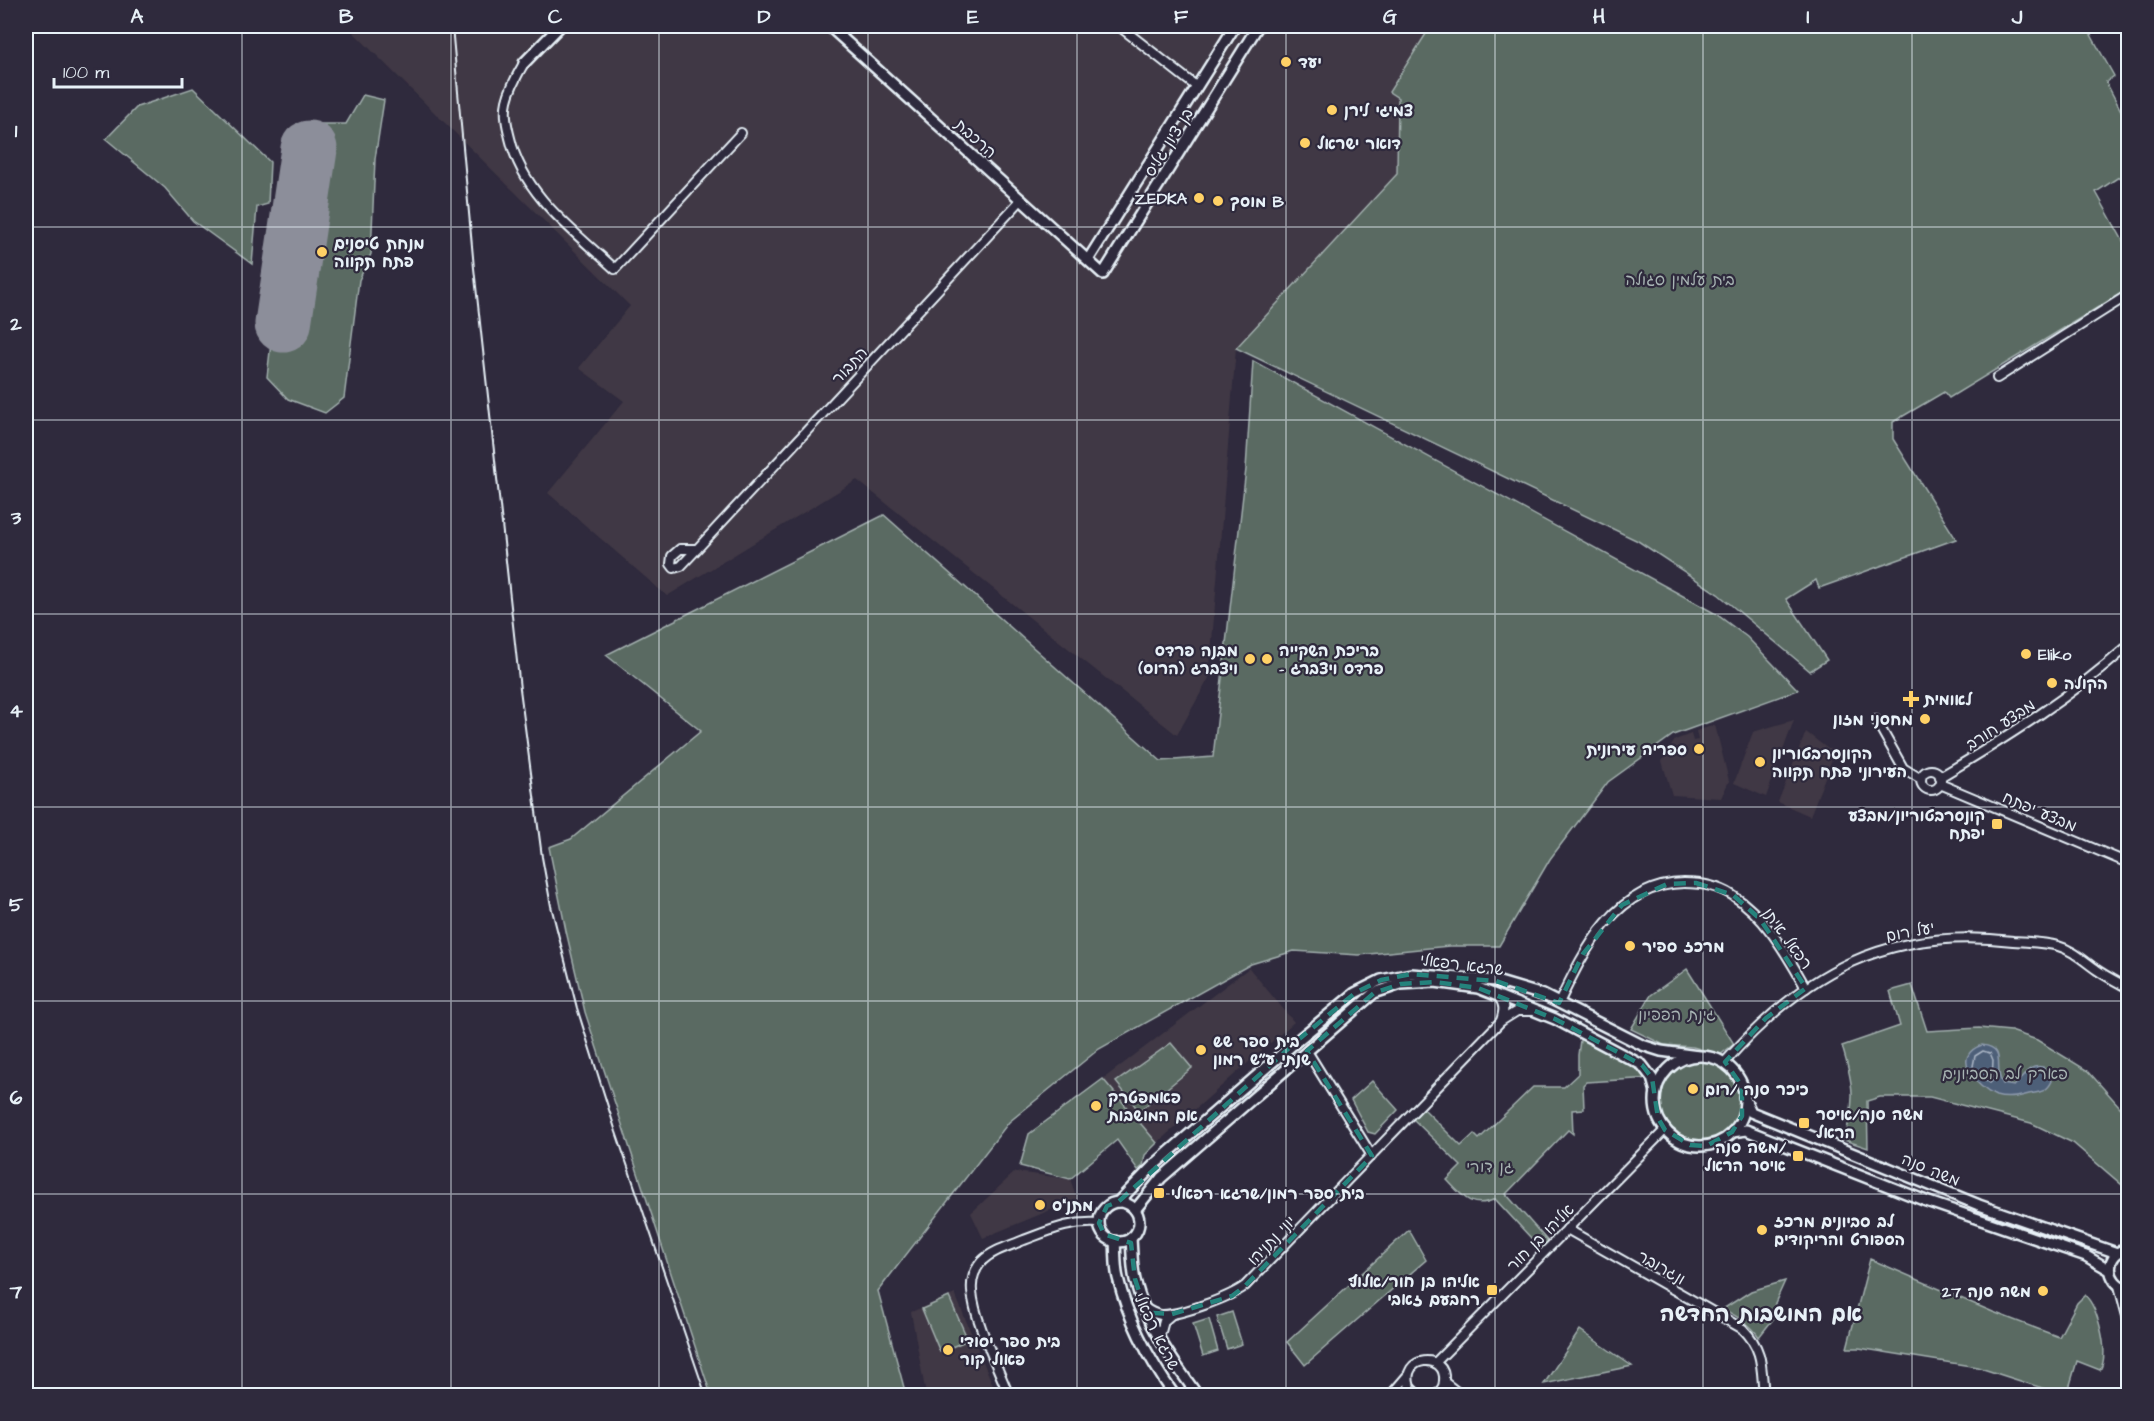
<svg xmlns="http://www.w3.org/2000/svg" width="2154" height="1421" font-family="'Architects Daughter','Playpen Sans Hebrew',sans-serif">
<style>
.built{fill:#403844}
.green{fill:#5a6b62;stroke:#a1aead;stroke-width:1.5}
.water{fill:#4e5e78;stroke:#8c99ab;stroke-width:1.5}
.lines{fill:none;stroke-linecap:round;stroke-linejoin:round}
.shore{stroke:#aab6c5;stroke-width:1.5}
.runway{stroke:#8c8e9a;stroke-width:57}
.minor-casing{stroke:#e8f1f8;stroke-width:12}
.tertiary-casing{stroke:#e8f1f8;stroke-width:14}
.minor{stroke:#2f2a3d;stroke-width:8}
.tertiary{stroke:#2f2a3d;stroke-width:9}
.rail{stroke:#e8f1f8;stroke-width:2}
.marked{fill:none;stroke:#25827c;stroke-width:4.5;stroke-dasharray:12 8;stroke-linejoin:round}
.grid{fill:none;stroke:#e8f1f8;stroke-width:1.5;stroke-opacity:0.55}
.poi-dot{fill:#ffd166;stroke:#2f2a3d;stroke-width:2}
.labels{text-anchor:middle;stroke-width:4.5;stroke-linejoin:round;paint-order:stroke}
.poi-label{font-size:16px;font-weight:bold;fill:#e8f1f8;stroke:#2f2a3d;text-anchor:start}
.street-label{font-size:16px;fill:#e8f1f8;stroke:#2f2a3d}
.park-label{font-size:16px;fill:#a8b5b4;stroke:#2f2a3d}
.district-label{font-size:22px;font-weight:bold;fill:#e8f1f8;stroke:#2f2a3d}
.neatline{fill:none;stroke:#e8f1f8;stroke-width:2}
.grid-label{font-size:20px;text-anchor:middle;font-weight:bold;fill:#e8f1f8}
</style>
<rect width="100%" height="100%" fill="#2f2a3d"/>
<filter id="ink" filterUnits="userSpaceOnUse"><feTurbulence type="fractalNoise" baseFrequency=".0167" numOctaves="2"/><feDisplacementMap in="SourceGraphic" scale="12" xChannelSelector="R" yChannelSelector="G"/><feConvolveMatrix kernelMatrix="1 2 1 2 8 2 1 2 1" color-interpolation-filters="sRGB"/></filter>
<g filter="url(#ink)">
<!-- built -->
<g class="built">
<polygon points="347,26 1431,26 1389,92 1398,98 1397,174 1236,348 1209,678 1177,735 857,480 667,596 548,493 624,401 579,368 630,306"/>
<polygon points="1794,720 1766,797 1734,783 1753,732"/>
<polygon points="1715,725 1729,781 1721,798 1672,795 1662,761 1675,740 1691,734 1693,741 1698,740 1696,731"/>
<polygon points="1806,732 1828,749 1836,749 1810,816 1778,802"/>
<polygon points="1249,968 1294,1022 1157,1143 1103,1079"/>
<polygon points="1015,1172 1070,1179 1077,1199 983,1238 971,1213"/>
<polygon points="955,1294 997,1395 926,1395 911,1312"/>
</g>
<!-- green -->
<g class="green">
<polygon points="1431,26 2086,26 2114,76 2106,82 2128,124 2128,171 2096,192 2128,250 2128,289 1949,398 1944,392 1893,422 1893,439 1956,539 1819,588 1816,580 1786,599 1827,660 1810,671 1718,594 1638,541 1236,348 1397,174 1398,98 1389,92"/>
<polygon points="193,88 270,162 268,204 257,207 252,264 193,221 165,188 106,139 137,107"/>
<polygon points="363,95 384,100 375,159 371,254 359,280 344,398 325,413 288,399 267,377 271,343 261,326 273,251 268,240 278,212 284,151 293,131 297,129 297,124 346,124"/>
<polygon points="1253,361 1716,614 1747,637 1798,690 1673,735 1608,782 1550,859 1499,946 1449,946 1359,955 1294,951 1251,964 1099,1049 1009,1122 878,1291 906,1395 711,1395 585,1012 566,931 549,847 571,839 701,731 606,655 884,515 1161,761 1213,757 1246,469"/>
<polygon points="1687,969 1734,1044 1720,1055 1693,1047 1664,1045 1631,1029 1651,995"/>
<path d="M1912 985 1927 1031 1979 1028 2011 1031 2037 1040 2088 1071 2128 1116V1190L2073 1143 2031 1123 1930 1097H1880L1867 1101 1868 1148 1844 1140C1856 1100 1854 1086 1842 1046L1900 1026 1890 991Z"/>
<path d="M1581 1033 1642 1065 1652 1078 1586 1082 1583 1085 1584 1109 1572 1110 1573 1134 1568 1130 1506 1194 1551 1245 1544 1252 1495 1199C1472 1210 1462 1196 1447 1180L1461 1166 1410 1116 1420 1105 1461 1146 1474 1134 1479 1139 1533 1087H1564L1578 1074V1055Z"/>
<polygon points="1171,1043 1192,1068 1139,1111 1116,1082"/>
<circle cx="1700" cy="1101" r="40"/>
<polygon points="1103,1079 1157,1143 1145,1155 1143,1166 1138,1170 1117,1140 1070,1179 1020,1166 1029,1134"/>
<polygon points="1372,1081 1398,1110 1375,1134 1368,1132 1351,1100"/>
<polygon points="1409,1230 1426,1260 1305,1365 1287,1342"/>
<path d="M1870 1259 1993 1312 2059 1337 2077 1303 2085 1295C2098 1308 2110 1353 2100 1370L2077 1361 2067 1395H2064L1977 1367 1859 1348H1847Z"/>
<path d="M1785 1281 1775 1303 1774 1318 1759 1337C1751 1324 1736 1316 1723 1309L1751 1291Z"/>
<polygon points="949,1297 968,1340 940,1352 922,1309"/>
<polygon points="1232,1312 1242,1344 1227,1349 1217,1317"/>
<polygon points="1209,1319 1218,1351 1203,1356 1193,1324"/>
<polygon points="1580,1330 1632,1366 1544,1384"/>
</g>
<!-- water -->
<path class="water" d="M1982 1045C2009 1048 1992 1069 2003 1084L2014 1086C2025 1077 2027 1064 2043 1067L2052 1081C2047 1092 2041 1092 2029 1094 2019 1097 2006 1099 1996 1096 1977 1088 1949 1056 1982 1045Z"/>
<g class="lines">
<!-- shore -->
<polygon class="shore" points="1983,1051 1990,1053 1993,1060 1992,1081 1990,1083 1977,1073 1973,1066 1975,1056"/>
<!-- runway -->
<polyline class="runway" points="283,324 309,149"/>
<!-- minor casing -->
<g class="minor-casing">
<g id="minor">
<polyline points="1119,26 1197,87"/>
<path d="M524 63C517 75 510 88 507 101 504 114 507 126 510 138 523 195 574 231 615 269L741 133"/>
<polyline points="1997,378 2128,295"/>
<polyline points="697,549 680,549 672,556 671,564 674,568 681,566 697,549 1021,200"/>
<polyline points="1876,720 1903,768 1921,779"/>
<circle cx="1931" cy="780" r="10"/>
<path d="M1940 777C2006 738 2071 697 2128 646"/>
<polyline points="1940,784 2128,863"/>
<path d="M1499 997C1505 1006 1504 1011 1501 1021"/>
<path d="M1559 1003C1585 949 1616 884 1684 883 1700 883 1718 886 1732 895 1766 916 1787 955 1806 988"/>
<polyline points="1307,1051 1372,1156"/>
<path d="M1724 1063C1805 971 1887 926 2013 941 2027 942 2044 942 2058 946 2073 950 2084 961 2097 970 2107 977 2118 982 2128 988"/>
<path d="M1567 1229 1743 1329C1764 1350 1761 1368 1764 1396"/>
<polyline points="2119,1286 2128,1320"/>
<path d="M1144 1307C1149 1311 1154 1314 1161 1315 1179 1316 1230 1297 1245 1286L1501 1021 1517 1011H1532"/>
<polyline points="1159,1339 1164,1321 1172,1314"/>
<polyline points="1435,1363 1665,1130"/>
<polyline points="1444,1382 1462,1396"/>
<path d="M1009 1396C998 1367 974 1320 972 1291 971 1280 975 1269 982 1261 993 1250 1010 1246 1024 1240 1051 1230 1070 1221 1099 1223"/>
<polyline points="1390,1396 1408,1375"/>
<polyline points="1401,1396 1410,1387"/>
<path d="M1419 1396 1410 1387C1399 1355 1447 1352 1444 1381 1444 1388 1440 1392 1434 1396"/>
</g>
</g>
<!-- tertiary casing -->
<g class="tertiary-casing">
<g id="tertiary">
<polyline points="829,26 1103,274 1258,26"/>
<polyline points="524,63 560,26"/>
<polyline points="1088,260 1235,26"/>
<circle cx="1700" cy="1101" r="45"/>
<polyline points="1744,1097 1751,1112 1979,1205 2117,1253"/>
<polyline points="1732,1132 1746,1130 1926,1201 2086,1256 2110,1270"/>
<polyline points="1118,1202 1154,1165 1298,1040 1355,993 1381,980 1411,974 1496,981 1543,995 1642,1045 1661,1051 1698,1056"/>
<circle cx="1119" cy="1222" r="20"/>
<polyline points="1135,1210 1161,1178 1374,993 1401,984 1435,982 1478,988 1555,1019 1642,1065 1652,1078 1656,1092"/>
<path d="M1131 1238C1132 1252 1132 1267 1135 1280 1146 1324 1172 1360 1198 1396"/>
<path d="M1115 1241C1116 1253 1115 1267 1118 1278 1128 1320 1150 1361 1175 1396"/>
<path d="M2128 1249C2104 1252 2105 1284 2128 1289"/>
</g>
</g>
<!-- minor -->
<use href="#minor" class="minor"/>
<!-- tertiary -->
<use href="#tertiary" class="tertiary"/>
<!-- rail -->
<polyline class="rail" points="452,26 474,268 520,689 542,857 551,906 577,1008 616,1132 706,1396"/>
</g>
</g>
<!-- marked area -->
<path class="marked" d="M1696 883 1733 895 1760 919 1806 988 1766 1018 1725 1062 1742 1086V1116L1732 1132 1706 1146 1690 1145 1665 1130 1658 1118 1652 1078 1642 1065 1555 1019 1478 988 1435 982 1401 984 1374 993 1307 1051 1372 1156 1245 1286 1232 1296 1172 1314 1153 1313 1144 1307 1135 1279 1131 1243 1104 1234 1099 1223 1107 1206 1118 1202 1298 1040 1355 993 1381 980 1411 974 1496 981 1559 1003 1583 954 1622 905 1667 884Z"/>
<!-- grid -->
<path class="grid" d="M242 26V1396M451 26V1396M659 26V1396M868 26V1396M1077 26V1396M1286 26V1396M1495 26V1396M1703 26V1396M1912 26V1396M26 227H2128M26 420H2128M26 614H2128M26 807H2128M26 1001H2128M26 1194H2128"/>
<!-- markers -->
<g class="poi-dot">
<circle cx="1286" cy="62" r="6"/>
<circle cx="1332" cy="110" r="6"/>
<circle cx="1305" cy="143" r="6"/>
<circle cx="1199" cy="198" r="6"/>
<circle cx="1218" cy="201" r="6"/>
<circle cx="322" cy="252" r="6"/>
<circle cx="2026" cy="654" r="6"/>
<circle cx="1250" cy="659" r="6"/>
<circle cx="1267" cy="659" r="6"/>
<circle cx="2052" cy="683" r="6"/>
<path d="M1908 690h6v6h6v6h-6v6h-6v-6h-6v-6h6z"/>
<circle cx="1925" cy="719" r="6"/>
<circle cx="1699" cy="749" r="6"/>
<circle cx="1760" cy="762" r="6"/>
<rect x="1991" y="818" width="12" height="12" rx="3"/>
<circle cx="1630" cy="946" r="6"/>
<circle cx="1201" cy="1050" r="6"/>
<circle cx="1693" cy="1089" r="6"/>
<circle cx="1096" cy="1106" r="6"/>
<rect x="1798" y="1117" width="12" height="12" rx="3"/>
<rect x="1792" y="1150" width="12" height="12" rx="3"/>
<rect x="1153" y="1187" width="12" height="12" rx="3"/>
<circle cx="1040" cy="1205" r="6"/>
<circle cx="1762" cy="1230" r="6"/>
<rect x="1486" y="1284" width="12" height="12" rx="3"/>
<circle cx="2043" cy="1291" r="6"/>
<circle cx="948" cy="1350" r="6"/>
</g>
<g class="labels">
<!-- poi labels -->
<g class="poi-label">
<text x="1298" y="68">יעד</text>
<text x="1344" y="116">צמיגי לירן</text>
<text x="1317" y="149">דואר ישראל</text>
<text x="1187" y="204" text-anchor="end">ZEDKA</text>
<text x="1230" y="207">מוסך B</text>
<text x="334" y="249">מנחת טיסנים<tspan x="334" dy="18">פתח תקווה</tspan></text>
<text x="1238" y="656" text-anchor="end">מבנה פרדס<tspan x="1238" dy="18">ויצברג (הרוס)</tspan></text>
<text x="1279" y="656">בריכת השקייה<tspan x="1279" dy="18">- פרדס ויצברג</tspan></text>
<text x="2038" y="660">Eliko</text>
<text x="2064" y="689">הקולה</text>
<text x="1924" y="705">לאומית</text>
<text x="1913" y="725" text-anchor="end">מחסני מזון</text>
<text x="1687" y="755" text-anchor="end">ספריה עירונית</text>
<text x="1772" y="759">הקונסרבטוריון<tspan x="1772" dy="18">העירוני פתח תקווה</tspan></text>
<text x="1985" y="821" text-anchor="end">קונסרבטוריון/מבצע<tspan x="1985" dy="18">יפתח</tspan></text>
<text x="1642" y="952">מרכז ספיר</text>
<text x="1213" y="1047">בית ספר שש<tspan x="1213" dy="18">שנתי ע״ש רמון</tspan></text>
<text x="1705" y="1095">כיכר סנה /רום</text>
<text x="1108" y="1103">פאמפטרק<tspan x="1108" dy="18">אם המושבות</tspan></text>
<text x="1816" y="1120">משה סנה/איסר<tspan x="1816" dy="18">הראל</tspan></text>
<text x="1786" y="1153" text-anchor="end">משה סנה/<tspan x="1786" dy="18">איסר הראל</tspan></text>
<text x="1171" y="1199">בית ספר רמון/שרגא רפאלי</text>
<text x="1052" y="1211">מתנ"ס</text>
<text x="1774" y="1227">לב סביונים מרכז<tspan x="1774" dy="18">הספורט והריקודים</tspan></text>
<text x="1480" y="1287" text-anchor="end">אליהו בן חור/אלוף<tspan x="1480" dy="18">רחבעם זאבי</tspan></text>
<text x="2031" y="1297" text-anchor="end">משה סנה 27</text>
<text x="960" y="1347">בית ספר יסודי<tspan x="960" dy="18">פאול קור</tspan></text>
</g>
<!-- street labels -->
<g class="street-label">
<text transform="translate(976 138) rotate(42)" y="6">הרכבת</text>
<text transform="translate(1168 142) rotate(-58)" y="6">בן ציון גליס</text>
<text transform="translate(849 365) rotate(-47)" y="6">התבור</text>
<text transform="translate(2000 724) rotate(-33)" y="6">מבצע חורב</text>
<text transform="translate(2040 811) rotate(23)" y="6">מבצע יפתח</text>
<text transform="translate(1910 931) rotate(-11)" y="6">יעל רום</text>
<text transform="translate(1788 938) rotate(54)" y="6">רפאל איתן</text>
<text transform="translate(1462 964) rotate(7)" y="6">שרגא רפאלי</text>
<text transform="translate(1931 1169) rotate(22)" y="6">משה סנה</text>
<text transform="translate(1540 1237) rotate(-45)" y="6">אליהו בן חור</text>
<text transform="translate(1271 1240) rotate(-46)" y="6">יוני נתניהו</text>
<text transform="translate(1662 1267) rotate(30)" y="6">ונגרובר</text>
<text transform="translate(1157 1331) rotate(64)" y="6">שרגא רפאלי</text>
</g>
<!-- park labels -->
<g class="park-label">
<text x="1680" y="285">בית עלמין סגולה</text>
<text x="1677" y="1020">גינת הפפיון</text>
<text x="2005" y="1079">פארק לב הסביונים</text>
<text x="1490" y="1172">גן דורי</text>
</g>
<!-- district labels -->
<g class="district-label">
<text x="1761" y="1321">אם המושבות החדשה</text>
</g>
</g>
<!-- margin -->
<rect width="2154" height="1421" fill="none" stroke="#2f2a3d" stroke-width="66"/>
<!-- scale -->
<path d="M54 78v9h128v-9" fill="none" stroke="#e8f1f8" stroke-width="3"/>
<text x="63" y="78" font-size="18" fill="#e8f1f8" stroke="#2f2a3d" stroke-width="4.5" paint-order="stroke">100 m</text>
<rect x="33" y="33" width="2088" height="1355" class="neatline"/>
<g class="grid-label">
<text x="137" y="23">A</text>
<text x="346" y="23">B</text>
<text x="555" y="23">C</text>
<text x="764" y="23">D</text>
<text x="973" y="23">E</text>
<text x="1181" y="23">F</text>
<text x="1390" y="23">G</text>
<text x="1599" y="23">H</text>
<text x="1808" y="23">I</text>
<text x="2017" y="23">J</text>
<text x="16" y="137">1</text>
<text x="16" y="330">2</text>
<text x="16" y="524">3</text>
<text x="16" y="717">4</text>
<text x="16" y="911">5</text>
<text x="16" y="1104">6</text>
<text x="16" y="1298">7</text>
</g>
</svg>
